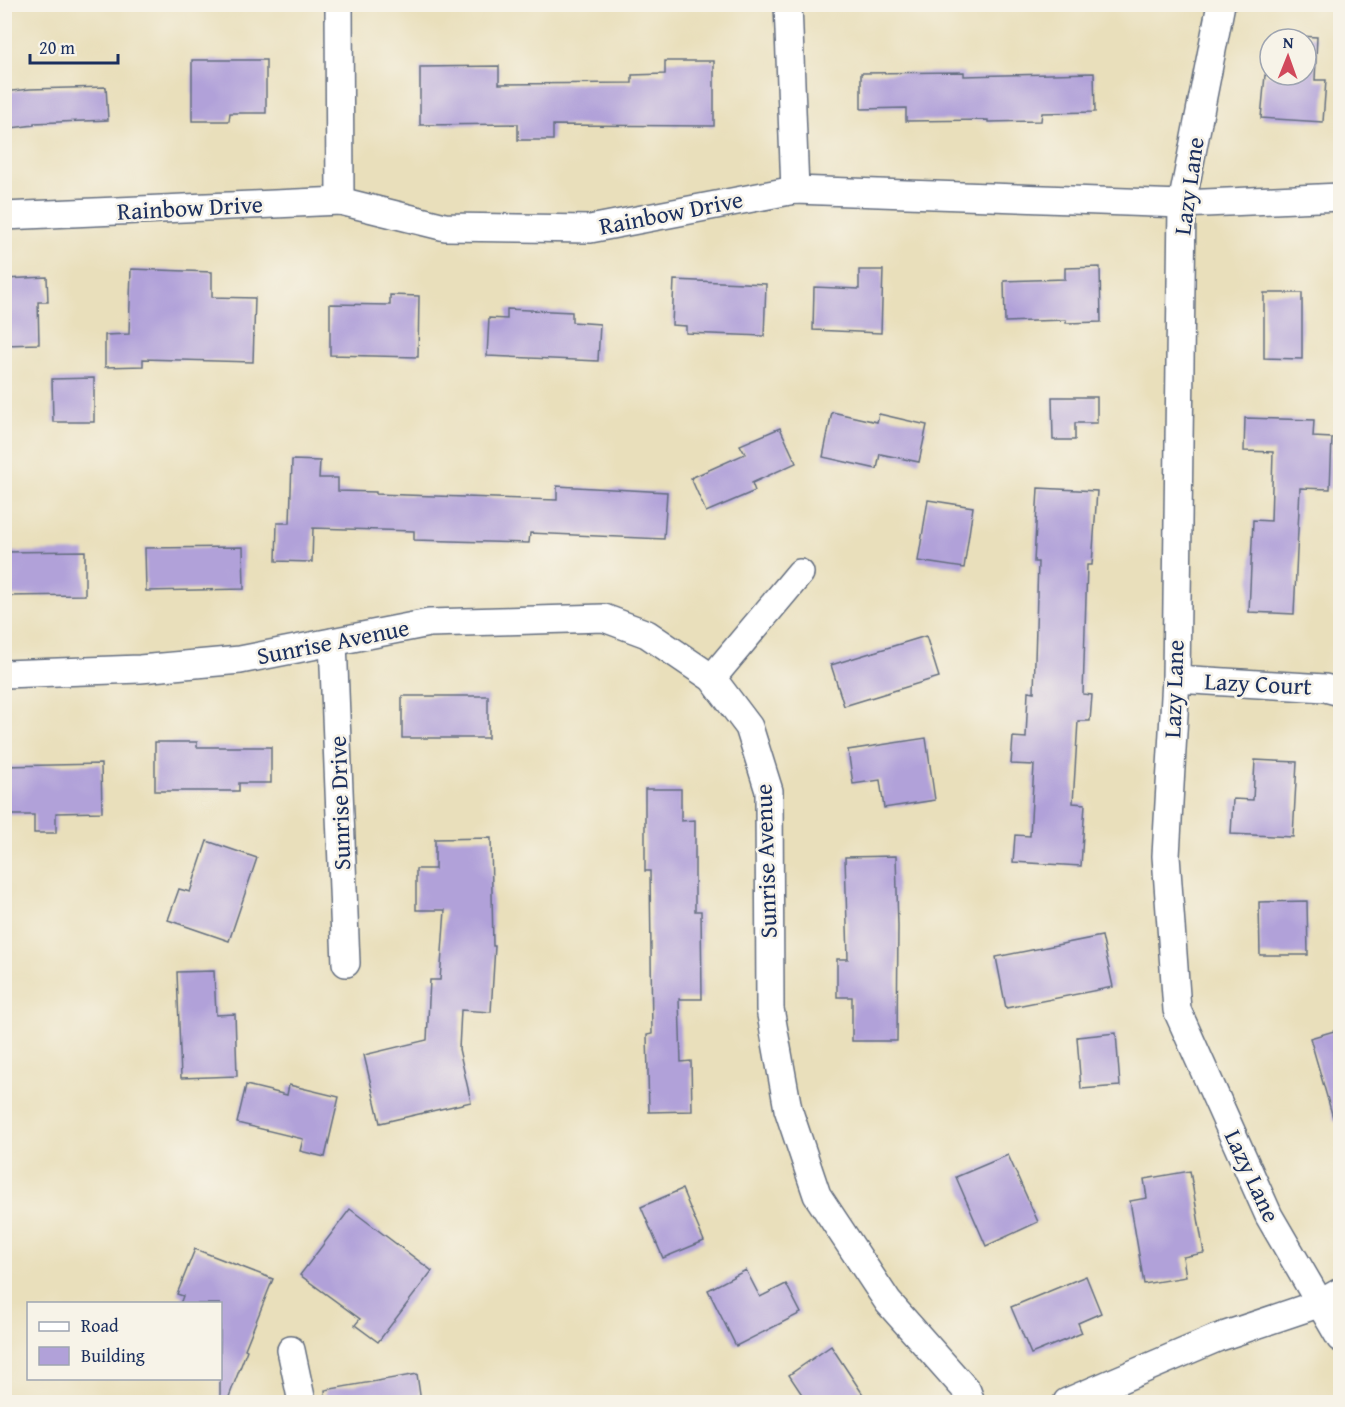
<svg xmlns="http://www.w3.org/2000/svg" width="1345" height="1407" font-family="'Gentium Book Plus',serif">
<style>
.building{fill:#b1a1d9}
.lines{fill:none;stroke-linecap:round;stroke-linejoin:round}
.street-casing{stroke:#636d7f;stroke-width:30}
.street{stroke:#fff;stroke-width:27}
.labels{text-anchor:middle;stroke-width:5;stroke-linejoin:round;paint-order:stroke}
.street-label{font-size:24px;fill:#1b2f5e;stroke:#f7f3e8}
</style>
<rect width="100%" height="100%" fill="#f7f3e8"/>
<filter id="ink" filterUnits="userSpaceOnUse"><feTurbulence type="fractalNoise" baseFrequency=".0167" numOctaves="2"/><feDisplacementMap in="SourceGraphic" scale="12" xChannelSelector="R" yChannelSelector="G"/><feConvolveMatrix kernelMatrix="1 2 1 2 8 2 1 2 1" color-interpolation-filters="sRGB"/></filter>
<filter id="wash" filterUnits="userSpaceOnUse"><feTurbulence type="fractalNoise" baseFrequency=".008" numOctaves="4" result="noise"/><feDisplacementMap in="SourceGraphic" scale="24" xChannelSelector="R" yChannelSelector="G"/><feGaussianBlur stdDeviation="1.35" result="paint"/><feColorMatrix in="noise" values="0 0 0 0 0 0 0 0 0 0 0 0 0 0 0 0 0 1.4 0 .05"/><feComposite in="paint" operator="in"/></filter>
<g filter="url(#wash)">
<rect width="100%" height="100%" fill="#e9dfbb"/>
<g id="blocks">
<!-- building -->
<g class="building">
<polygon points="1280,35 1317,37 1315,80 1326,80 1323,122 1261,118 1265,75 1306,75 1306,39 1280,39"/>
<polygon points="192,60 266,60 266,113 230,113 229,121 192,121"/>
<polygon points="665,61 714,61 714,126 553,125 553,140 518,140 518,124 420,125 420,67 499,66 499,84 632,83 632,75 665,74"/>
<polygon points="964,72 964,76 1094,73 1095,112 1042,113 1041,121 988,122 988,120 906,121 906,108 861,109 861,73"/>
<polygon points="106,87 108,120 34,123 34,125 4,129 4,92 30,89"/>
<polygon points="1100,267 1101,322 1066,323 1066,320 1005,322 1004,281 1065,279 1065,268"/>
<polygon points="131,269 212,272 212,297 255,298 253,362 143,359 143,366 105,367 105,335 129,334"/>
<polygon points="859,270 883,270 881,333 813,330 814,287 859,289"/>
<polygon points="47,277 48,302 38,302 39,344 4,345 4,279"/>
<polygon points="674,280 766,284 764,336 686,333 686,326 672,325"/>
<polygon points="1264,293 1302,293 1302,359 1264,358"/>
<polygon points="390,295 419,296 418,357 330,355 330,304 390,305"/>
<polygon points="507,309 572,312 572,322 600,324 598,361 487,356 489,318 507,319"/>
<polygon points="94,378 94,422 53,422 52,379"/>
<polygon points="1052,397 1097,397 1097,423 1075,423 1075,440 1053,440"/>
<polygon points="832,412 877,422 879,414 927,425 919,462 880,454 877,469 823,457"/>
<polygon points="1245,418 1314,420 1313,437 1332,438 1330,489 1300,488 1294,614 1249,612 1253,520 1271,521 1273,452 1244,451"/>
<polygon points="780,428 796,463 752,483 755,491 706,512 691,478 745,454 740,445"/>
<polygon points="292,460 320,461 319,478 338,478 338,491 376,492 376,494 557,500 557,486 667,492 664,539 530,533 529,543 414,540 414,531 313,528 312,562 276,561 277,523 290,523"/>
<polygon points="1038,488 1097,491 1092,565 1087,565 1083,694 1092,695 1090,721 1078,721 1073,803 1085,804 1081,866 1013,862 1015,835 1030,836 1034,765 1011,764 1013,737 1026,738 1028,691 1034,692 1038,562 1034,562"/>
<polygon points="928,500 973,507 964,568 918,561"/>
<polygon points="243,547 244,589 146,591 145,548"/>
<polygon points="85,551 85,595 4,596 4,552"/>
<polygon points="926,636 939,677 844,706 831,665"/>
<rect x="402" y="696" width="86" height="42"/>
<polygon points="926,738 935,800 884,808 880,780 853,784 848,750"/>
<polygon points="155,742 197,742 197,747 271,747 271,783 239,783 239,791 155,791"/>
<polygon points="1255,760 1297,762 1293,837 1231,834 1233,799 1253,800"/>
<polygon points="101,764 102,812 56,813 56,833 34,833 34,815 4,815 4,766"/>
<polygon points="645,789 681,789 681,821 695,820 695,911 701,911 702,999 679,999 681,1062 691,1061 692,1111 649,1112 647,1035 652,1034 650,871 645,871"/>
<polygon points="491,838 493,946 495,946 491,1012 461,1010 459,1049 471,1102 380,1123 364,1055 427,1040 430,980 440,980 445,910 416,910 416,869 435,869 435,839"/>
<polygon points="207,841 257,858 229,941 168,920 179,889 190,892"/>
<polygon points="896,856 898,926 897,1041 852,1041 852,997 837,997 837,959 848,959 845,857"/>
<polygon points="1307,901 1308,955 1260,955 1259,902"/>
<polygon points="1102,936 1113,987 1006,1008 996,957"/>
<polygon points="214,971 216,1015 235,1014 237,1076 181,1078 177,972"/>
<polygon points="1341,1029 1341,1120 1334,1121 1310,1038"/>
<polygon points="1116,1033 1120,1086 1081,1089 1077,1037"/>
<polygon points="246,1085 287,1095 289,1085 339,1097 325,1157 300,1151 303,1139 237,1123"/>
<polygon points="1008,1155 1038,1222 986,1246 956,1177"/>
<polygon points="1190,1171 1204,1253 1183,1257 1186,1277 1144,1284 1130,1201 1147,1198 1144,1179"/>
<polygon points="682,1189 704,1241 663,1258 641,1207"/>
<polygon points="350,1209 432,1271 378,1342 355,1325 360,1319 300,1275"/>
<polygon points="195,1249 273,1279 245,1349 247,1350 227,1402 220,1402 220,1304 180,1304 183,1296 177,1294"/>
<polygon points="746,1270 760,1297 786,1284 801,1313 736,1346 708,1290"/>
<polygon points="1086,1276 1101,1313 1078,1323 1082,1333 1031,1354 1011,1307"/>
<polygon points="831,1346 868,1402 807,1402 789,1375"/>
<polygon points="417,1374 421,1402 326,1402 325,1390"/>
</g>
</g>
</g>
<g filter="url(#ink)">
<use href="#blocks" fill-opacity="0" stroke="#636d7f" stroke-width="1.5"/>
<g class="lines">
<!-- street casing -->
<g class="street-casing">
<g id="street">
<polyline points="339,4 340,201"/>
<polyline points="788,4 795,190"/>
<polyline points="1221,4 1182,204 1176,679 1166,856 1177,1010 1269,1216 1340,1338"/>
<polyline points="4,216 340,201 445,227 590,229 795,190 1182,204 1340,197"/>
<polyline points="333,642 346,963"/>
<polyline points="4,674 140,669 240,660 429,623 604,618 647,634 712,678 749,727 769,791 770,1009 788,1109 817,1195 888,1302 967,1391 971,1402"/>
<polyline points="712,678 800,573"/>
<polyline points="1176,679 1325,688 1340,692"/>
<polyline points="291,1350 302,1402"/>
<polyline points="1067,1402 1217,1338 1321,1303 1340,1292"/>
</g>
</g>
<!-- street -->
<use href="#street" class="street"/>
</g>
</g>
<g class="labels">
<!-- street labels -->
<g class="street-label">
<text transform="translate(1189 186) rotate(-82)" y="8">Lazy Lane</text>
<text transform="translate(190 208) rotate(-3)" y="8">Rainbow Drive</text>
<text transform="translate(671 213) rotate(-11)" y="8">Rainbow Drive</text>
<text transform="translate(333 642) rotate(-11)" y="8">Sunrise Avenue</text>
<text transform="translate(1258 684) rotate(3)" y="8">Lazy Court</text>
<text transform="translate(1174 689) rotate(-88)" y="8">Lazy Lane</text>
<text transform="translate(340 803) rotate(-92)" y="8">Sunrise Drive</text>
<text transform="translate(766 861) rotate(-92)" y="8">Sunrise Avenue</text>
<text transform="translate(1252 1176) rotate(65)" y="8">Lazy Lane</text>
</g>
</g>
<!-- margin -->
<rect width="1345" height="1407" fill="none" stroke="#f7f3e8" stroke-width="24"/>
<!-- legend -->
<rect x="27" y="1302" width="195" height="78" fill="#f7f3e8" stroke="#9fa5b1" stroke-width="1.5"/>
<rect x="39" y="1322" width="30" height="9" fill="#ffffff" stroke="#9fa5b1" stroke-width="1.5"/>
<text x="81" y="1332" font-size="18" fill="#1b2f5e">Road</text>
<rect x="39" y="1347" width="30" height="18" fill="#b1a1d9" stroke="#9fa5b1" stroke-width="1.5"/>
<text x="81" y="1362" font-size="18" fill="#1b2f5e">Building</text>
<!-- north arrow -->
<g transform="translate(1288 57) rotate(1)"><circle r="28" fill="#f7f3e8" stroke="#9fa5b1" stroke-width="1.5"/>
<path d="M0-4.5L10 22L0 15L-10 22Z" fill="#d1495b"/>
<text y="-9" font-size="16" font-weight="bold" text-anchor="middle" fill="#1b2f5e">N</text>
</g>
<!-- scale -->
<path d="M30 54v9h88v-9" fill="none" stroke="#1b2f5e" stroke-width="3"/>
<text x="39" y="54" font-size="18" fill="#1b2f5e" stroke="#f7f3e8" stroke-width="4.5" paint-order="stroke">20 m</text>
</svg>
